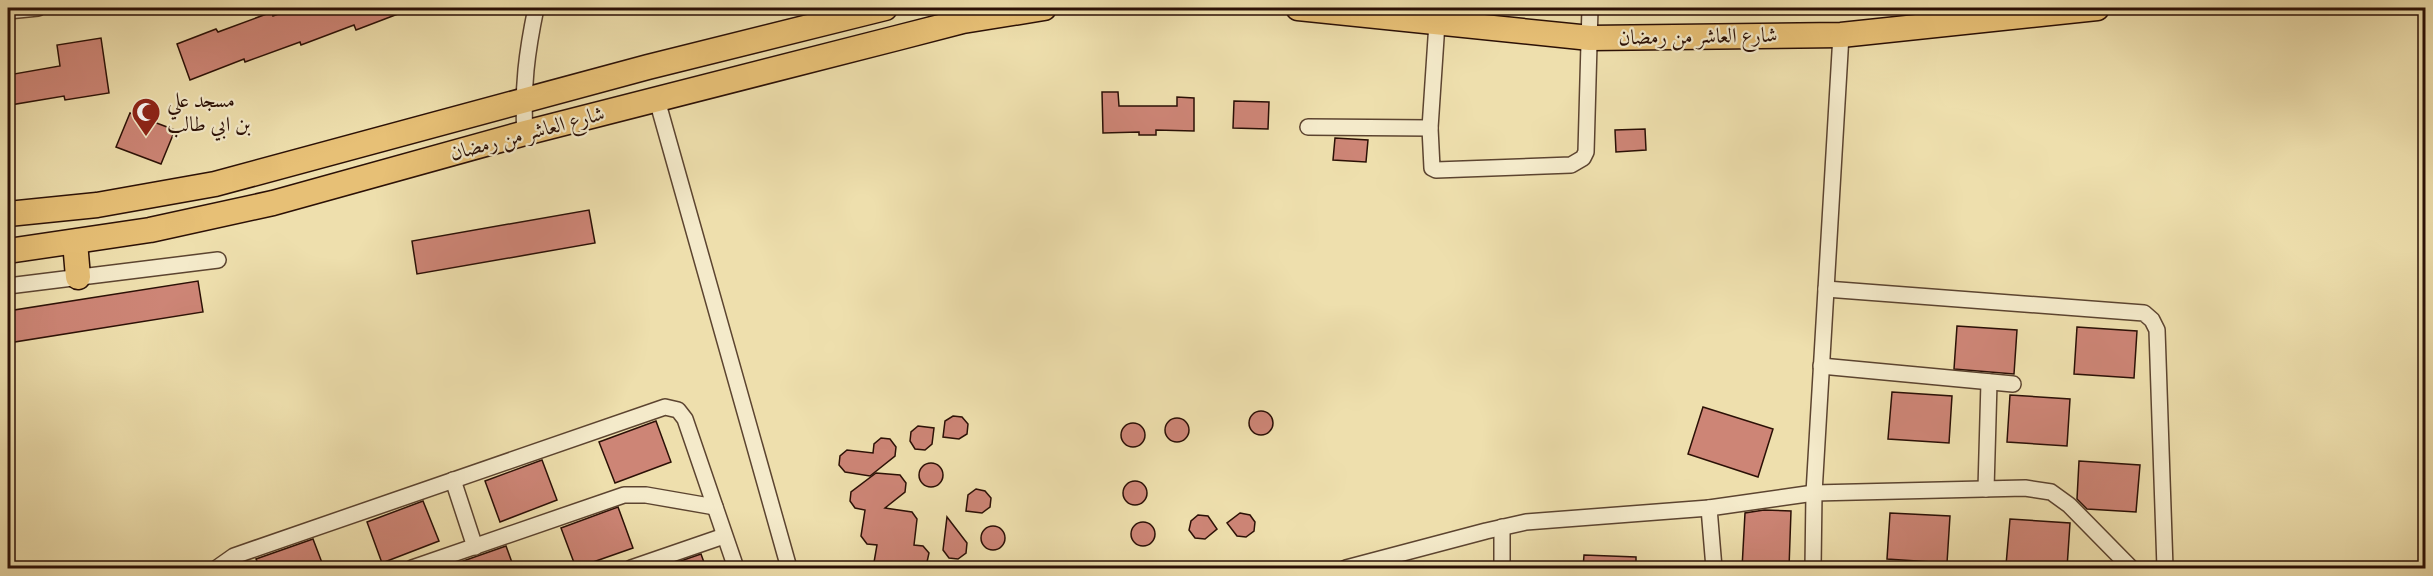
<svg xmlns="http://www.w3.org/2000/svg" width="2433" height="576" font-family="'IM FELL DW Pica',Amiri,serif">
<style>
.building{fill:#cd8576;stroke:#2b1006;stroke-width:1.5}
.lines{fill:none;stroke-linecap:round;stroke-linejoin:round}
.minor-casing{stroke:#5c4430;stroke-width:18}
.primary-casing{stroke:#2b1006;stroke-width:27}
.path{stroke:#2b1006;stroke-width:3;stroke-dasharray:1.5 3;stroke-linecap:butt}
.minor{stroke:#f4eaca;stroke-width:15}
.primary{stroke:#e7c076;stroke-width:24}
.labels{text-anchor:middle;stroke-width:4.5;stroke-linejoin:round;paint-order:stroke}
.street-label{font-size:21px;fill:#2b1006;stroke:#f4eaca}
.poi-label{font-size:21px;fill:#2b1006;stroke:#f4eaca;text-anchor:start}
</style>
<rect width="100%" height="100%" fill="#eedfad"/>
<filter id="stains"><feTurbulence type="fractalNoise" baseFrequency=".00333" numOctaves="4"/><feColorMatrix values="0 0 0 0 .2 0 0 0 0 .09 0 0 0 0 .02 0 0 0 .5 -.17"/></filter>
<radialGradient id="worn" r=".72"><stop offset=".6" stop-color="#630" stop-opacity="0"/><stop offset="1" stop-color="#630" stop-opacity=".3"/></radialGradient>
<!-- building -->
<g class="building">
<polygon points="295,8 411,9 356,30 354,25 301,45 300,42 245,62 244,59 190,80 177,44 216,29 218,32 272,12 273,16"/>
<polygon points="101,38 109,93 65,100 64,96 10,105 8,75 60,66 57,45"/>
<polygon points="1102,92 1118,92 1119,106 1177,106 1177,97 1194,98 1194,131 1156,130 1156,135 1139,135 1139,132 1103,133"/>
<polygon points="1234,101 1269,102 1268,129 1233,128"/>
<polygon points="130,113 175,130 161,164 116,147"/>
<polygon points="1645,129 1646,150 1616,152 1615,130"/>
<polygon points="1335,138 1368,140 1366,162 1333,160"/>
<polygon points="589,210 595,243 417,274 412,241"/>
<polygon points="198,281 203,312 8,343 8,311"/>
<polygon points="1957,326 2017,330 2014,374 1954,369"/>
<polygon points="2077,327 2137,331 2134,378 2074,374"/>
<polygon points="1892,392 1952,396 1949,443 1888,439"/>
<polygon points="2010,395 2070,399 2067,446 2007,442"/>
<polygon points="1703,407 1773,429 1758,477 1688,454"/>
<circle cx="1261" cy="423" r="12"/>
<polygon points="953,416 962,417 968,424 967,434 959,439 943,437 945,421"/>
<circle cx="1177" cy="430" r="12"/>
<polygon points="656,421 671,462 615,483 599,442"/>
<circle cx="1133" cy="435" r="12"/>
<polygon points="918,426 934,428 932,444 925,450 915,449 910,441 911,432"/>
<polygon points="881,438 890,439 896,447 895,456 870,476 845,472 839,465 840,456 847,450 873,453 874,444"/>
<polygon points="542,460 557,500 500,522 485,481"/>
<polygon points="2079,461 2140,465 2136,512 2087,509 2077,499"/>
<circle cx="931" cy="475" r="12"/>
<polygon points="876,473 900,475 906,483 905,492 885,508 912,512 917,519 914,545 923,546 929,553 927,562 920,568 897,565 896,568 873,568 877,545 867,544 861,536 865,510 855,508 850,501 851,492"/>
<circle cx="1135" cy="493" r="12"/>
<polygon points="976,489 985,491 991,498 990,507 982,513 966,511 968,495"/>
<polygon points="423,501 439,541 382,563 367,522"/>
<polygon points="618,507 633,548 576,568 561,528"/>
<polygon points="1764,510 1791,511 1789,568 1742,568 1745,513"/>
<polygon points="1240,513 1250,515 1255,522 1254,531 1246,537 1237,536 1227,523"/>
<polygon points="1890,513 1950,516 1947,563 1887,559"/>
<polygon points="1198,515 1208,516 1217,529 1205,539 1195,538 1189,530 1191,521"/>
<polygon points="947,517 967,543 966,553 958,559 949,558 943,550"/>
<polygon points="2010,519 2070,523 2067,568 2006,565"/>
<circle cx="1143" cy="534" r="12"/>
<circle cx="993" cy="538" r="12"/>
<polygon points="313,539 324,568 260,568 256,559"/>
<polygon points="506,546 514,568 446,568 446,567"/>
<polygon points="701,554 706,568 663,568 663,567"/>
<polygon points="1584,555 1636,557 1636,568 1583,568"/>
</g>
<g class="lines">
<!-- minor casing -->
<g class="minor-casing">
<g id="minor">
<polyline points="8,11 38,8"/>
<polyline points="1437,23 1430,128 1432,168 1436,170 1571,165 1583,158 1586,152 1590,8"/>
<polyline points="657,100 789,568"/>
<polyline points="1308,127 1430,128"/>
<path d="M525 133C522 88 527 51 536 8"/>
<polyline points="8,286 218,260"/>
<polyline points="1826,289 2144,313 2152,320 2157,330 2165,568"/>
<polyline points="1821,366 2013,384"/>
<polyline points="453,480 475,547"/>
<polyline points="1986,489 1989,382"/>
<polyline points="217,568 234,556 665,407 678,410 685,419 736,568"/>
<polyline points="412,568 624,495 646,495 715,507"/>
<polyline points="631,568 724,536"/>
<polyline points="1346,568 1486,531 1526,522 1709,508"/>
<polyline points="1502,568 1502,527"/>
<polyline points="1714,568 1709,508 1814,493 2025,488 2051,492 2069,505 2131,568"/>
<polyline points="1813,568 1814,493 1841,35"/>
</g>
</g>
<!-- primary casing -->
<g class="primary-casing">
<g id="primary">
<polyline points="1298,8 1590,38 1841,35 2097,8"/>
<polyline points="8,214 97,205 215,184 648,67 885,8"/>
<polyline points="75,242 78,277"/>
<polyline points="8,251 150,230 273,203 525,133 897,38 963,21 1044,8"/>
</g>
</g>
<!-- path -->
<polyline class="path" points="1665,8 1665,17"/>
<!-- minor -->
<use href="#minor" class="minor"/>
<!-- primary -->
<use href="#primary" class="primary"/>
</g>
<!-- icons -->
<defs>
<g id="mosque-pin" transform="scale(1.5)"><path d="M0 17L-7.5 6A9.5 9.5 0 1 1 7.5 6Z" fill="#8f2418" stroke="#f4eaca"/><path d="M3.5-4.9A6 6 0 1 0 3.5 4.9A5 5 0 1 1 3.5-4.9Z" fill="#fff"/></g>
</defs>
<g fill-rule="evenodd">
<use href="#mosque-pin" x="146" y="112"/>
</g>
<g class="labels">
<!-- street labels -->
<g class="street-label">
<text transform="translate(1698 36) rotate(-1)" y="7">شارع العاشر من رمضان</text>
<text transform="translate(527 133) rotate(-15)" y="7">شارع العاشر من رمضان</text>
</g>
<!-- poi labels -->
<g class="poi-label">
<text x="167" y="107">مسجد علي<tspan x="167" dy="24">بن ابي طالب</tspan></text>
</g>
</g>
<!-- margin -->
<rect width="2433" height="576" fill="none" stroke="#eedfad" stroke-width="30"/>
<rect x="9" y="9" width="2415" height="558" fill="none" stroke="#2b1006" stroke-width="3"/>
<rect x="15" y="15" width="2403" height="546" fill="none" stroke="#2b1006" stroke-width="1.5"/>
<rect width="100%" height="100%" filter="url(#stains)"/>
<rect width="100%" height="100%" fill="url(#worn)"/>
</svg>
